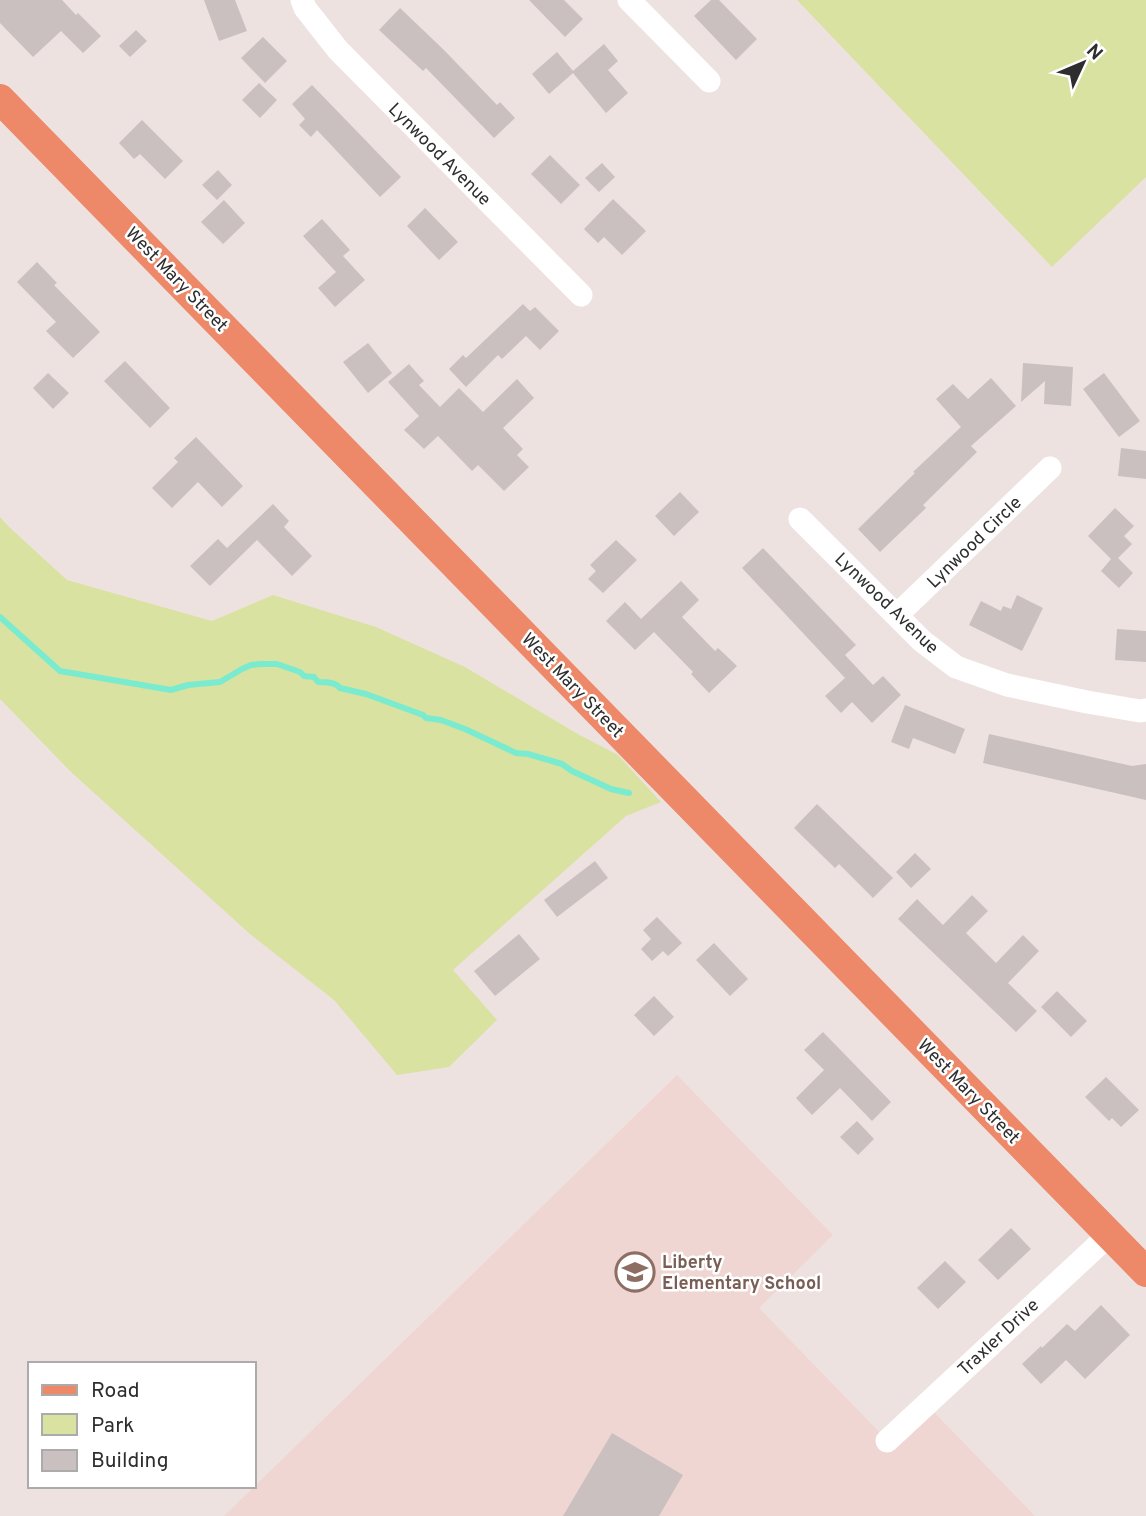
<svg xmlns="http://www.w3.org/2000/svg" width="1146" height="1516" font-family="Overpass,sans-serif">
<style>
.education{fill:#efd6d2}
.green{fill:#d9e2a1}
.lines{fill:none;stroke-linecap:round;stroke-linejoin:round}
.stream{stroke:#7aebce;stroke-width:6}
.building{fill:#cac0bf}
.minor{stroke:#fff;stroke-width:23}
.major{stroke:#ed8868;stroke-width:30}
.labels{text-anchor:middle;stroke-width:5;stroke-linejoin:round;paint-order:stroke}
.street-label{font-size:18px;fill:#2e2e2e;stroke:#fff}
.education-label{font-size:18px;font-weight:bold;fill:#785e54;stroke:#fff;text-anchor:start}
</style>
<rect width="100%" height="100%" fill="#eee2e1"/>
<!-- education -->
<polygon class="education" points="677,1075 833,1235 759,1308 887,1440 926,1404 1035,1516 224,1516"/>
<!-- green -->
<g class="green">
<polygon points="797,0 1146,0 1146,177 1052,267"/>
<polygon points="0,517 8,526 67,580 212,621 273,595 376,627 465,667 576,733 618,755 661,802 626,816 453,970 497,1020 449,1067 397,1075 334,1000 250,934 71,772 0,699"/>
</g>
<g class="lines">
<!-- stream -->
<path class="stream" d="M0 617 60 671 171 690 188 685 220 682 242 669 251 665 260 664H277L300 672 304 676 314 677 318 682C326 682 335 682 340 688L366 694 423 715 426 718 441 720 465 729 516 753 528 754 562 764 572 771 611 789 629 793"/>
</g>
<!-- building -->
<g class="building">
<polygon points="0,0 62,0 76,15 78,13 101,36 83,53 61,31 33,57 0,23"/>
<polygon points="204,0 235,0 247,31 219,41"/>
<polygon points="529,0 564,0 583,19 565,37"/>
<polygon points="711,0 719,0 757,39 736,60 694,16"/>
<polygon points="400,8 444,50 497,105 500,102 515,118 494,138 426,68 423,71 379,30"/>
<polygon points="136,30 147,41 130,57 119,46"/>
<polygon points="263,37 287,61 265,83 241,58"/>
<polygon points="604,44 618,61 608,70 628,93 606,113 573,73 549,94 532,74 557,52 573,71"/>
<polygon points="259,83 277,100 260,118 242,100"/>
<polygon points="312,85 401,177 380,197 317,130 311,137 299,125 305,119 292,104"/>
<polygon points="142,120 183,161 165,179 140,154 134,159 119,143"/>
<polygon points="550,155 580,185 561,204 531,174"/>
<polygon points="602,163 615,177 599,192 585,178"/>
<polygon points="218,170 232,185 217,200 202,185"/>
<polygon points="613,199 646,231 622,255 604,237 598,243 584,229"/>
<polygon points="224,200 245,223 223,244 201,222"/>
<polygon points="425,208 458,242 439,260 407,226"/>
<polygon points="322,219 350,250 343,256 365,280 335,307 318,288 336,272 303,236"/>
<polygon points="37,262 57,283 54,285 100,332 73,358 46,331 56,322 17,282"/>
<polygon points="523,304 530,311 535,307 559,331 540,350 526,336 502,359 498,355 466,387 449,369 463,355 466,358"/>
<polygon points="368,343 392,373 368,393 343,362"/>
<polygon points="125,361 170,408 150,428 104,381"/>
<polygon points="1023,363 1073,367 1071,406 1044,404 1045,381 1021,402"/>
<polygon points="409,364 424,381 419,385 440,407 459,388 483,412 517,379 534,398 503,428 523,449 517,455 529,467 504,491 478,465 472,471 438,436 424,449 404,430 419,416 388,382"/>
<polygon points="48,373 69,393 53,409 33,388"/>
<polygon points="1104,373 1140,421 1119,437 1083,389"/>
<polygon points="991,378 1016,406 971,446 977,452 923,505 926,508 880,552 858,529 915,473 913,472 961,427 936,399 953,384 968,399"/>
<polygon points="196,437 243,486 222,507 198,482 172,508 152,488 178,462 174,458"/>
<polygon points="1121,448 1146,451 1146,479 1118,476"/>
<polygon points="680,492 699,512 674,536 655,516"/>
<polygon points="273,504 289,521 284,527 312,556 292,576 257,540 210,586 190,566 218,539 227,548"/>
<polygon points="1115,508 1134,526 1124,536 1132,544 1118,558 1133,573 1119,588 1101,571 1111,559 1088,536"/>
<polygon points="616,540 637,560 603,593 588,579 596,571 590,565"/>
<polygon points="763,548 856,645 845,655 873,685 883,676 901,695 872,723 852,702 841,713 825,696 845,678 742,568"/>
<polygon points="681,581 699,600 682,617 715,651 718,648 737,666 709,693 691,674 693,672 654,632 635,650 606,621 625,602 641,619"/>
<polygon points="1017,595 1043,608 1022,651 969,625 981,601 1001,611 1003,606 1011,609"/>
<polygon points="1117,629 1146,631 1146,662 1115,660"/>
<polygon points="905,705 965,729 955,754 913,738 909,749 891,742"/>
<polygon points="989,734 1132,766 1146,764 1146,800 983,763"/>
<polygon points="817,804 893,878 873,898 839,864 835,868 794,828"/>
<polygon points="915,853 931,869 911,888 896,872"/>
<polygon points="595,861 608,878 557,917 544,900"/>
<polygon points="972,895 988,911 966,933 996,963 1023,935 1039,951 1008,983 1037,1011 1016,1032 898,919 917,899 943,925"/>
<polygon points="657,917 682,943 668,956 663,951 652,961 641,949 651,939 643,930"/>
<polygon points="519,934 540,959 495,996 474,971"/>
<polygon points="714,943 748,979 730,996 696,960"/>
<polygon points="1057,991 1087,1021 1071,1037 1041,1007"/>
<polygon points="654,996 674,1017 654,1036 634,1015"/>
<polygon points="823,1032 891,1102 872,1121 840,1088 812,1115 796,1098 824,1070 804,1050"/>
<polygon points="1106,1077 1139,1110 1121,1127 1112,1118 1109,1121 1085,1097"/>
<polygon points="857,1121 874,1139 858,1155 840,1137"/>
<polygon points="1011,1228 1031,1249 998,1280 978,1260"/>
<polygon points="945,1261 966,1282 938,1309 917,1288"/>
<polygon points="1101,1305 1130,1335 1085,1379 1066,1360 1041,1384 1022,1364 1041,1346 1042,1348 1067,1324 1075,1331"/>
<polygon points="612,1433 683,1475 659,1516 563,1516"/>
</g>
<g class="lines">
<!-- minor -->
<g class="minor">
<polyline points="302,0 305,8 338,50 581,295"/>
<polyline points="629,0 709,81"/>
<polyline points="800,519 922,641 956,667 1007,685 1087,702 1140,711 1146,710"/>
<polyline points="897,615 1050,468"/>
<polyline points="887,1441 1110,1234"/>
</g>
<!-- major -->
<polyline class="major" points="0,99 1146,1272"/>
</g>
<!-- icons -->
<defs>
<g id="school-ring" transform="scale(2.0125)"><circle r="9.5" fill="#fff" stroke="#8d6e63" stroke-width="1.5"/><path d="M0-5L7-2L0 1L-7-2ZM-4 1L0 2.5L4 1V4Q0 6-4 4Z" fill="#8d6e63"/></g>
</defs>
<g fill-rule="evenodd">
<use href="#school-ring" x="635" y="1272"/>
</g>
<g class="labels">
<!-- street labels -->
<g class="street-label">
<text transform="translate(440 154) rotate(45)" y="6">Lynwood Avenue</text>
<text transform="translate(177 279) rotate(46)" y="6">West Mary Street</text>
<text transform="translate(974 542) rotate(-44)" y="6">Lynwood Circle</text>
<text transform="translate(887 603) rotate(44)" y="6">Lynwood Avenue</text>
<text transform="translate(573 685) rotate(46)" y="6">West Mary Street</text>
<text transform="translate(969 1091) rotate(46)" y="6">West Mary Street</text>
<text transform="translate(998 1337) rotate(-43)" y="6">Traxler Drive</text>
</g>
<!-- education labels -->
<g class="education-label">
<text x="662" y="1268">Liberty<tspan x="662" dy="21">Elementary School</tspan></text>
</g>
</g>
<!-- legend -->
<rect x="28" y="1362" width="228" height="126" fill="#ffffff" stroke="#ababab" stroke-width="2"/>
<rect x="42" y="1385" width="35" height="10" fill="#ed8868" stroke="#ababab" stroke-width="2"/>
<text x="91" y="1397" font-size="21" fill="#2e2e2e">Road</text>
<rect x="42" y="1414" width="35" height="21" fill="#d9e2a1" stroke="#ababab" stroke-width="2"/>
<text x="91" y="1432" font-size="21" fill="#2e2e2e">Park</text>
<rect x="42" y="1450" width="35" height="21" fill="#cac0bf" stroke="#ababab" stroke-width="2"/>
<text x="91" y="1467" font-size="21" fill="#2e2e2e">Building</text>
<!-- north arrow -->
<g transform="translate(1083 63) rotate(46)" stroke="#ffffff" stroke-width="5" paint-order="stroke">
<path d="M0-5L12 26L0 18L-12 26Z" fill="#2e2e2e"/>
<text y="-10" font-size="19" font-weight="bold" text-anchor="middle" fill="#2e2e2e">N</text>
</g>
</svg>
